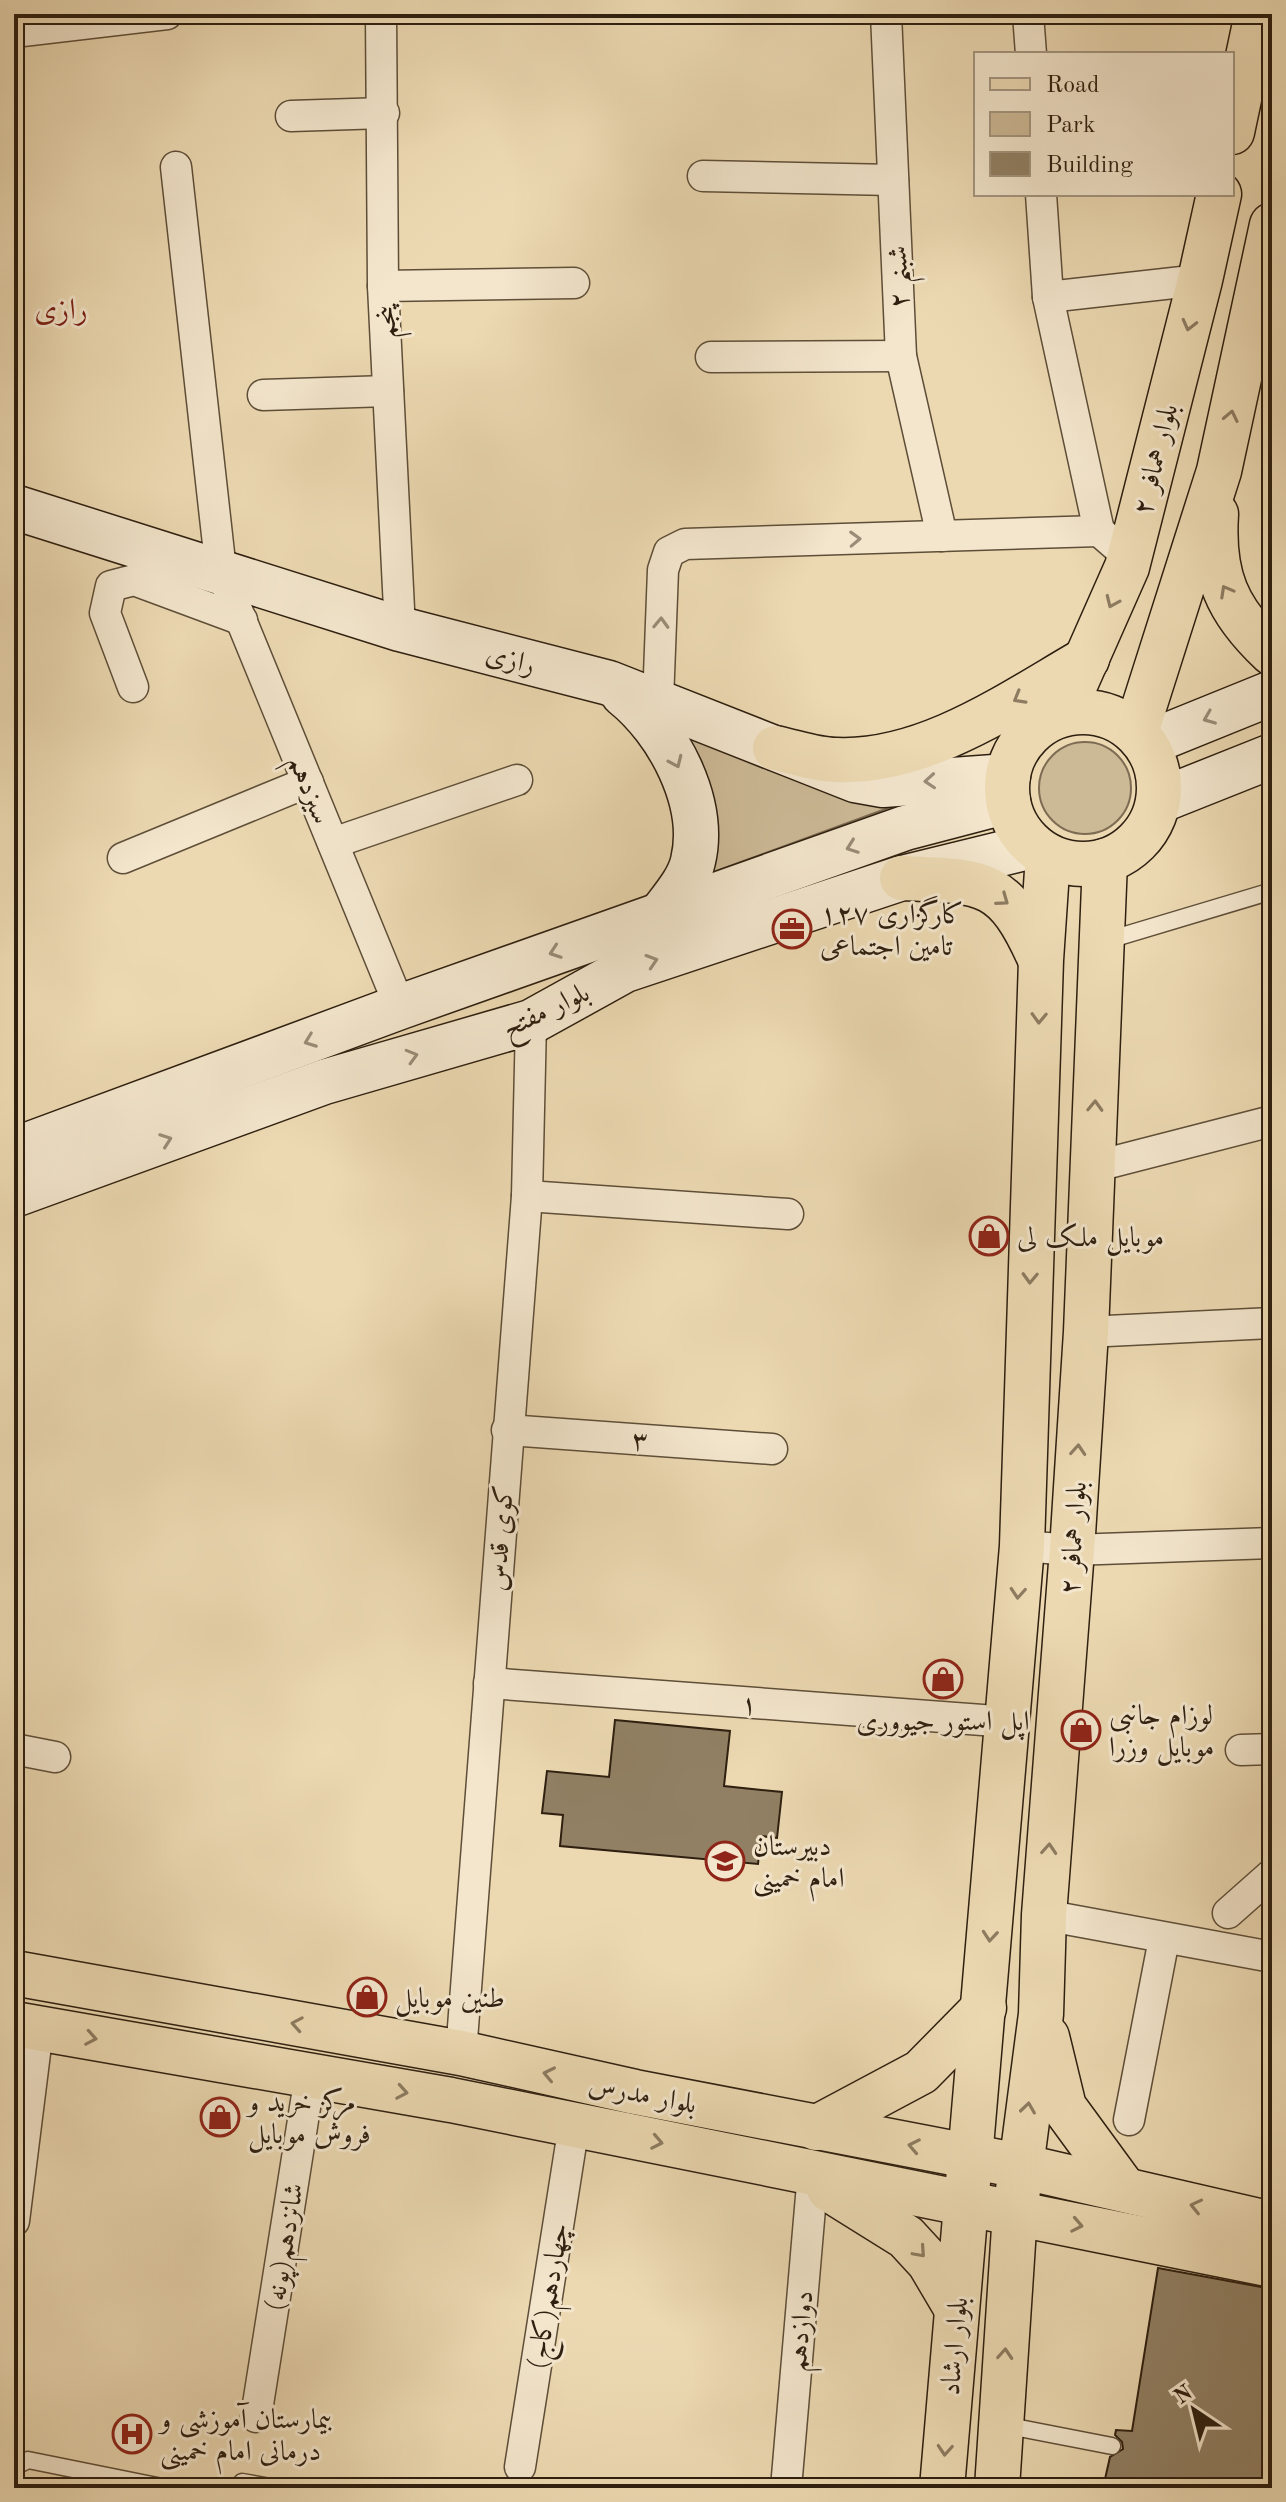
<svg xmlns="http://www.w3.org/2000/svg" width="1286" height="2502" font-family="'Old Standard TT',Amiri,serif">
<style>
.green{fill:#ccb996;stroke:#7d6c53;stroke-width:2}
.building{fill:#918064;stroke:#2e1f10;stroke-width:2}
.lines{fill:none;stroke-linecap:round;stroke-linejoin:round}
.lane-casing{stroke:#5e4e38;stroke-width:19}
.street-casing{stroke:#5e4e38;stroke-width:33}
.secondary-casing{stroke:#2e1f10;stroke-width:47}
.primary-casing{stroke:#2e1f10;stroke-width:47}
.lane{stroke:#f3e6cd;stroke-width:16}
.street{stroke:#f3e6cd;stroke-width:30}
.secondary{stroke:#f3e6cd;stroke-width:44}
.primary{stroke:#ecd9b2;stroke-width:44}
.oneway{stroke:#8d7c61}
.oneway2{stroke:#9a8c78}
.labels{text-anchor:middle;stroke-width:6;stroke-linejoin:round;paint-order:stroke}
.street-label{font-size:28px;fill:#2e1f10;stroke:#f3e6cd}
.poi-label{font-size:28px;fill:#2e1f10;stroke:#f3e6cd;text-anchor:start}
.neighbourhood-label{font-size:30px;fill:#7a1f14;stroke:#f3e6cd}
</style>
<rect width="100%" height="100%" fill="#ecd9b2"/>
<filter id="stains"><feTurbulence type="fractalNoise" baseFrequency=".0025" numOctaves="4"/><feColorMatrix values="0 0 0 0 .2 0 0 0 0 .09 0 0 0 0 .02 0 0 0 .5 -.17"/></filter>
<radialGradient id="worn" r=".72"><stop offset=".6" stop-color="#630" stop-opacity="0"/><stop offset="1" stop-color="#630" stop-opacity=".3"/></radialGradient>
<!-- green -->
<g class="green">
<polygon points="665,711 891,807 706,875"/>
<circle cx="1085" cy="788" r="46"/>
</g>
<!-- building -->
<g class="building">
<polygon points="615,1720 730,1731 724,1786 782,1792 777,1838 761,1836 758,1864 560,1846 563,1815 542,1813 547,1771 609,1777"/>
<polygon points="1158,2268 1272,2289 1272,2488 1103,2488 1110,2457 1123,2449 1122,2442 1115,2435 1116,2430 1132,2431"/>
</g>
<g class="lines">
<!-- lane casing -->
<g class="lane-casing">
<g id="lane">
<polyline points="1105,941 1272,891"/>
<polyline points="1004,2425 1112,2446"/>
<polyline points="14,2467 28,2460 167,2488"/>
<polyline points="241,2488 242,2482 276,2488"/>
</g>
</g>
<!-- street casing -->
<g class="street-casing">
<g id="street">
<polyline points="381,14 383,286 400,629"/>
<polyline points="886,14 901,356 942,536"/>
<polyline points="1028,14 1031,54"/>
<polyline points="14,32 167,14"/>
<polyline points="291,116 384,113"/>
<polyline points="176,167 221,571 400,1007"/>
<polyline points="703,176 893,180"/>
<polyline points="1041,194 1048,297 1099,531"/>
<polyline points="383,286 574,283"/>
<polyline points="1048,297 1200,280"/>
<polyline points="711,357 901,356"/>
<polyline points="263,395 388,391"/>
<polyline points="133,687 105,613 111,586 134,580 242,620"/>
<polyline points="658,701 663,570 669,552 685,544 1099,531 1129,557"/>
<polyline points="333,843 517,780"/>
<polyline points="123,858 308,782"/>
<polyline points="1093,1167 1272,1121"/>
<polyline points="527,1196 788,1214"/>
<polyline points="1086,1332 1272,1323"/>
<polyline points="507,1430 772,1449"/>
<polyline points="1022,1546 1072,1550 1272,1543"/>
<polyline points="489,1683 1009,1722"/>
<polyline points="14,1749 55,1757"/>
<polyline points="1241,1750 1272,1749"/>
<polyline points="1228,1913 1272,1874"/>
<polyline points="1044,1915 1272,1957"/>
<polyline points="461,2053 527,1196 531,1022"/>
<polyline points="1129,2120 1164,1939"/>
<polyline points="14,2221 38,2029"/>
<polyline points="256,2417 310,2076"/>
<polyline points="520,2467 574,2125"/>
<polyline points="786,2488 813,2173"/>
</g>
</g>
<!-- secondary casing -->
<g class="secondary-casing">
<g id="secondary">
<polyline points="14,507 400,629 609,683 855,780 883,785 1008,776"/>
<path d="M623 694C668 730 707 802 693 861 689 880 673 898 661 914"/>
<polyline points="1146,744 1272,693"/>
<polyline points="1159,801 1272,756"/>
<polyline points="14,1150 400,1007 905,828 1008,801"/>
<polyline points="14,1195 324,1082 531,1022 625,970 902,878 1033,846"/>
</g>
</g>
<!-- primary casing -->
<g class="primary-casing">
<g id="primary">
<polyline points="1232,132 1257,14"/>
<path d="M1216 514C1212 575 1226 610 1272 653"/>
<circle cx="1083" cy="788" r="76"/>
<polyline points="1062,714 1127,567 1200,280 1219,194"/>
<polyline points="1136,732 1219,471 1272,225"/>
<path d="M775 748C795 752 816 760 836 760 926 764 1012 702 1087 659"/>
<path d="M902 878C985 881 1005 880 1040 959"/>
<polyline points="14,1973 461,2053 635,2092 1020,2166 1272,2224"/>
<polyline points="14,2024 451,2100 1272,2265"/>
<polyline points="1047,2037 1064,2107 1124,2189"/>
<polyline points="816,2128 921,2072 984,2008"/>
<polyline points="829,2189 906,2237 929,2262 955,2306"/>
<polyline points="942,2488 1022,1546 1041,960 1048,856"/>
<polyline points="997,2488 1015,2213 1041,2014 1044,1915 1072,1550 1086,1332 1105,861"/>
</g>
</g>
<!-- lane -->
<use href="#lane" class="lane"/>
<!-- street -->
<use href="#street" class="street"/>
<!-- secondary -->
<use href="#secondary" class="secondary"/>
<!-- primary -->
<use href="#primary" class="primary"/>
</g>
<!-- one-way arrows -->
<defs><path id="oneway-chevron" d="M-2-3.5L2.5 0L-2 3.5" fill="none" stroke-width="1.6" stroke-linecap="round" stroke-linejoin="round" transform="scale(2)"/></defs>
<g class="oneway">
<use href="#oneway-chevron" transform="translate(1189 325) rotate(104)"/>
<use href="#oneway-chevron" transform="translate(1231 416) rotate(-78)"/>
<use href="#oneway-chevron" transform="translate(1226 591) rotate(-119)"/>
<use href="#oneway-chevron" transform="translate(1112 602) rotate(114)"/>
<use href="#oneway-chevron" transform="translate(1019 698) rotate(150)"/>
<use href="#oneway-chevron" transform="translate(1003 900) rotate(36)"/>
<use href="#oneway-chevron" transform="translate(1039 1018) rotate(92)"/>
<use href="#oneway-chevron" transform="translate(1095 1106) rotate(-88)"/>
<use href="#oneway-chevron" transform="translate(1030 1278) rotate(92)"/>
<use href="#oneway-chevron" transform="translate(1078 1450) rotate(-86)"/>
<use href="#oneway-chevron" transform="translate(1018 1593) rotate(94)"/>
<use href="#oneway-chevron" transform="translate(1049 1849) rotate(-86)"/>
<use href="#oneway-chevron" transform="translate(990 1936) rotate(95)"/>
<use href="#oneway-chevron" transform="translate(297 2024) rotate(-170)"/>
<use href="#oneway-chevron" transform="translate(91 2038) rotate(10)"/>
<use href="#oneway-chevron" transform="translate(549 2074) rotate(-168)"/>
<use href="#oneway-chevron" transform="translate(402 2092) rotate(10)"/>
<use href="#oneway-chevron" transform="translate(1028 2108) rotate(-82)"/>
<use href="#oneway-chevron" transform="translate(657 2142) rotate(11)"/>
<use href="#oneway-chevron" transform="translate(914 2146) rotate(-169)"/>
<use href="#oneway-chevron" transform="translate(1196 2206) rotate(-167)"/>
<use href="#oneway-chevron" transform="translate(1077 2225) rotate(11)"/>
<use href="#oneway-chevron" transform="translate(920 2252) rotate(48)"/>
<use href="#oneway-chevron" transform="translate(1005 2354) rotate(-86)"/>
<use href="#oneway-chevron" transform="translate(945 2450) rotate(94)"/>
</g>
<g class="oneway2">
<use href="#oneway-chevron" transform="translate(855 539) rotate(-2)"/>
<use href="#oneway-chevron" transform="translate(661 623) rotate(-88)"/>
<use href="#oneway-chevron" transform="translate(1209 718) rotate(158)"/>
<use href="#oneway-chevron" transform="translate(676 762) rotate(66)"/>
<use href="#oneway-chevron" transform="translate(930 781) rotate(176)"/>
<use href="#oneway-chevron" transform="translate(852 847) rotate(160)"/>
<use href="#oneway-chevron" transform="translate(555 952) rotate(161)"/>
<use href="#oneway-chevron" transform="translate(652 961) rotate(-18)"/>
<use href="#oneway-chevron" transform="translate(310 1041) rotate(159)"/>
<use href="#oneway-chevron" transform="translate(412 1056) rotate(-16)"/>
<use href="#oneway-chevron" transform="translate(166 1140) rotate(-20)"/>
</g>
<!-- icons -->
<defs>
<g id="office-ring" transform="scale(2)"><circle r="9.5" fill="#f3e6cd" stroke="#8f2418" stroke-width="1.5"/><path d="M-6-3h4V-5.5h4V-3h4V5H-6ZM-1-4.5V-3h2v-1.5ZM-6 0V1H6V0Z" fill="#8f2418"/></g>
<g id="shop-ring" transform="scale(2)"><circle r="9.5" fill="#f3e6cd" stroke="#8f2418" stroke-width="1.5"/><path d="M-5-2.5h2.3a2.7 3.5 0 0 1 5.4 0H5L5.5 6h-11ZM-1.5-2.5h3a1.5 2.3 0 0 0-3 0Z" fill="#8f2418"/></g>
<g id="school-ring" transform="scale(2)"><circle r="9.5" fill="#f3e6cd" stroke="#8f2418" stroke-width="1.5"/><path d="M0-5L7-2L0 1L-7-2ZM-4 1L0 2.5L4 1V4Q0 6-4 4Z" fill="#8f2418"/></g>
<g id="hospital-ring" transform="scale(2)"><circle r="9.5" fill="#f3e6cd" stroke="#8f2418" stroke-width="1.5"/><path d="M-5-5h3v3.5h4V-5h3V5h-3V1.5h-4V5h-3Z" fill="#8f2418"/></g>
</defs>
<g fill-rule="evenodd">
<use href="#office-ring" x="792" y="929"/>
<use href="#shop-ring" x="989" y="1236"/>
<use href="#shop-ring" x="943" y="1679"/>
<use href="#shop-ring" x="1081" y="1730"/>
<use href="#school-ring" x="725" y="1861"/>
<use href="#shop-ring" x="367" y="1997"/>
<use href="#shop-ring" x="220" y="2117"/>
<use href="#hospital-ring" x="132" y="2434"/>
</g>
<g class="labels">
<!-- street labels -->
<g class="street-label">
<text transform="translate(897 277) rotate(-92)" y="10">شبنم ۲</text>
<text transform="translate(385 322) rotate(-93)" y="10">پنجم</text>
<text transform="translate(1154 459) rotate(-76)" y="10">بلوار همافر ۲</text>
<text transform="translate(511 658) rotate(15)" y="10">رازی</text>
<text transform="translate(311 789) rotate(68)" y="10">سیزدهم</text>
<text transform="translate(545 1009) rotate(-25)" y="10">بلوار مفتح</text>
<text transform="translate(640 1439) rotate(4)" y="10">۳</text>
<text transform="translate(499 1538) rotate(-86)" y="10">کوی قدس</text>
<text transform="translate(1072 1538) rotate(-86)" y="10">بلوار همافر ۲</text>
<text transform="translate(749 1703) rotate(4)" y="10">۱</text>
<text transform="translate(643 2093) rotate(11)" y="10">بلوار مدرس</text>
<text transform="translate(283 2247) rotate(-81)" y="10">شانزدهم(پونه)</text>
<text transform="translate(547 2296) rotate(-81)" y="10">چهاردهم(کاج)</text>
<text transform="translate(799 2331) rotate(-85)" y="10">دوازدهم</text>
<text transform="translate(953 2346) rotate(-85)" y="10">بلوار ارشاد</text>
</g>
<!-- poi labels -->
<g class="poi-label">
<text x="820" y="923">کارگزاری ۱۲۷<tspan x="820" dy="32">تامین اجتماعی</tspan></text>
<text x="1017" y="1246">موبایل ملک لی</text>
<text x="1109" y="1724">لوزام جانبی<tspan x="1109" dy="32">موبایل وزرا</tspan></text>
<text x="943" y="1730" text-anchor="middle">اپل استور جيووری</text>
<text x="753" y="1855">دبیرستان<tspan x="753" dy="32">امام خمینی</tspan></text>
<text x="395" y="2007">طنین موبایل</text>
<text x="248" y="2111">مرکز خرید و<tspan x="248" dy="32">فروش موبایل</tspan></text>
<text x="160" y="2428">بیمارستان آموزشی و<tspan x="160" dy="32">درمانی امام خمینی</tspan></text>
</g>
<!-- neighbourhood labels -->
<g class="neighbourhood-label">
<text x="61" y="319">رازی</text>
</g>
</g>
<!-- margin -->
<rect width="1286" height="2502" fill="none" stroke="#ecd9b2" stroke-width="48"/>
<rect x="16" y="16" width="1254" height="2470" fill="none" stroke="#2e1f10" stroke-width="4"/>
<rect x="24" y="24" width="1238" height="2454" fill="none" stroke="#2e1f10" stroke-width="2"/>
<!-- legend -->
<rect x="974" y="52" width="260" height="144" fill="#f3e6cd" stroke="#a49681" stroke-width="2"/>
<rect x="990" y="78" width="40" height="12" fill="#ecd9b2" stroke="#a49681" stroke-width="2"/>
<text x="1046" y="92" font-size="24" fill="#2e1f10">Road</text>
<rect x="990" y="112" width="40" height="24" fill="#ccb996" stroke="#a49681" stroke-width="2"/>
<text x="1046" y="132" font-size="24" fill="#2e1f10">Park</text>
<rect x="990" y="152" width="40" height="24" fill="#918064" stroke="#a49681" stroke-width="2"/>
<text x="1046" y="172" font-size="24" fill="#2e1f10">Building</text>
<!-- north arrow -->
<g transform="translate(1194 2410) rotate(325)" stroke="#f3e6cd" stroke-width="6" paint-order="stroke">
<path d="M0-6L14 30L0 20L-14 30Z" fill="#2e1f10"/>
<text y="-12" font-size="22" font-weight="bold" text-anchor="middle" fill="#2e1f10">N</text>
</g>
<rect width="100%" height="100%" filter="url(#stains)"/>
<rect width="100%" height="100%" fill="url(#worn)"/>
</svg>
